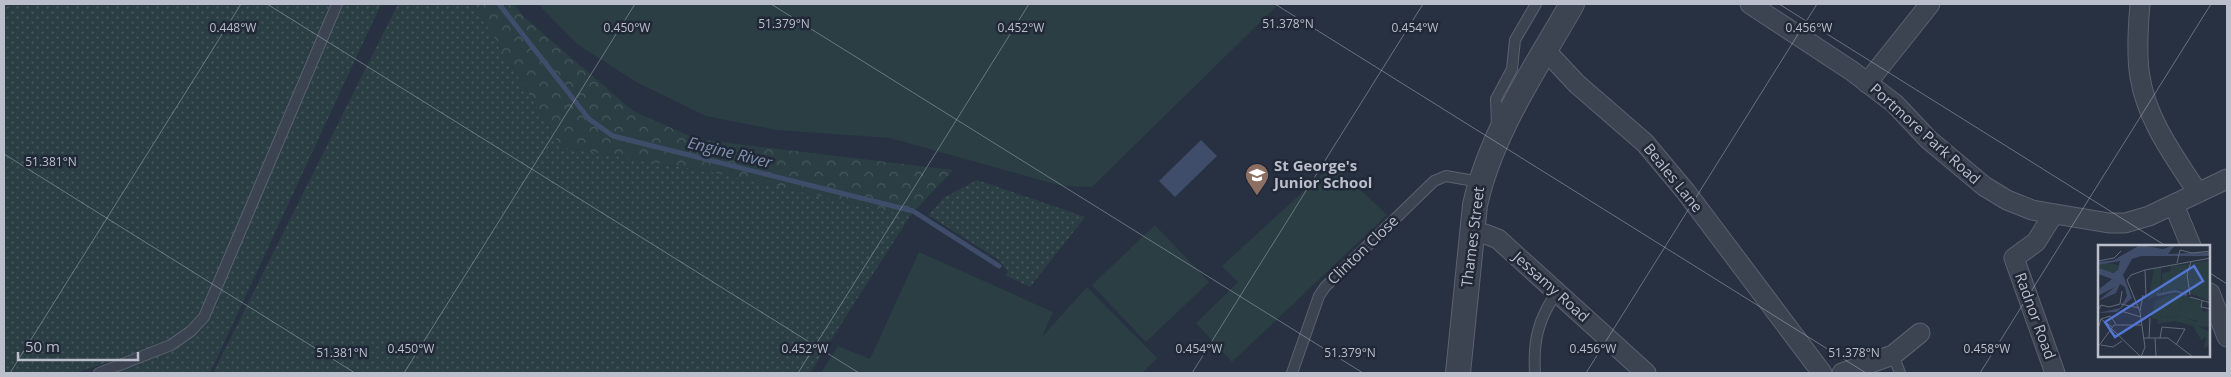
<svg xmlns="http://www.w3.org/2000/svg" width="2231" height="377" font-family="'Open Sans',sans-serif">
<style>
.grass{fill:url(#grass-dots)}
.forest{fill:url(#forest-crowns)}
.park{fill:#2a3e43}
.water{fill:#3f4d6a}
.lines{fill:none;stroke-linecap:round;stroke-linejoin:round}
.stream{stroke:#3f4d6a;stroke-width:5}
.service-casing{stroke:#5b616f;stroke-width:12}
.minor-casing{stroke:#5b616f;stroke-width:21}
.tertiary-casing{stroke:#5b616f;stroke-width:26}
.service{stroke:#3c4452;stroke-width:10}
.minor{stroke:#3c4452;stroke-width:19}
.tertiary{stroke:#3c4452;stroke-width:24}
.ticks{fill:none;stroke:#babfcb;stroke-width:1;stroke-opacity:0.45}
.labels{text-anchor:middle;stroke-width:5;stroke-linejoin:round;paint-order:stroke}
.street-label{font-size:15px;fill:#babfcb;stroke:#212837}
.poi-label{font-size:15px;font-weight:bold;fill:#babfcb;stroke:#212837;text-anchor:start}
.water-label{font-size:16px;font-style:italic;fill:#8393b1;stroke:#212837}
.inset-river{fill:none;stroke:#3f4d6a;stroke-width:2.5}
.inset-road{fill:none;stroke:#626a79;stroke-width:1}
.view{fill:#5476d3;fill-opacity:0.15;stroke:#5476d3;stroke-width:2.5}
.inset-edge{fill:none;stroke:#babfcb;stroke-width:2.5}
.ticks-label{font-size:12px;text-anchor:middle;fill:#babfcb;stroke:#212837;stroke-width:5;stroke-linejoin:round;paint-order:stroke}
</style>
<defs>
<pattern id="grass-dots" width="8" height="8" patternUnits="userSpaceOnUse" patternTransform="scale(1.25)"><rect width="8" height="8" fill="#2a3e43"/><path d="M2 2h.1M6 6h.1" fill="none" stroke="#47585d" stroke-width="1.8" stroke-linecap="round"/></pattern>
<pattern id="forest-crowns" width="20" height="18" patternUnits="userSpaceOnUse" patternTransform="scale(1.25)"><rect width="20" height="18" fill="#2a3e43"/><path d="M2 6a3 3 0 1 1 6 0M12 15a3 3 0 1 1 6 0" fill="none" stroke="#47585d"/></pattern>
</defs>
<rect width="100%" height="100%" fill="#283142"/>
<!-- grass -->
<g class="grass">
<polygon points="4,4 381,4 210,373 116,373 153,347 76,373 4,373"/>
<polygon points="398,4 474,4 561,147 707,171 910,216 810,373 213,373"/>
<polygon points="977,180 1085,217 1030,287 1005,275 1008,272 999,260 928,215 945,197"/>
</g>
<!-- forest -->
<polygon class="forest" points="474,4 514,4 523,16 633,111 696,139 953,170 910,216 707,171 561,147"/>
<!-- park -->
<g class="park">
<polygon points="538,4 1279,4 1092,187 1062,186 890,138 777,130 706,116 638,83 577,44"/>
<polygon points="1333,164 1387,215 1232,362 1196,323 1238,282 1222,266"/>
<polygon points="1155,225 1209,282 1146,342 1092,285"/>
<polygon points="919,252 1053,312 1042,337 1087,287 1157,358 1142,373 821,373 838,346 870,359"/>
</g>
<!-- water -->
<polygon class="water" points="1201,140 1217,156 1175,197 1159,181"/>
<g class="lines">
<!-- stream -->
<polyline class="stream" points="499,4 589,119 613,136 913,211 999,266"/>
<!-- service casing -->
<g class="service-casing">
<g id="service">
<polyline points="1497,126 1496,99 1512,69 1515,40 1536,4"/>
<polyline points="1893,355 1900,373"/>
<polyline points="99,373 171,345 191,331 204,317 337,4"/>
<polyline points="1292,373 1319,296 1325,287 1434,181 1446,176 1480,182"/>
<path d="M1535 373C1533 341 1538 319 1557 292"/>
</g>
</g>
<!-- minor casing -->
<g class="minor-casing">
<g id="minor">
<polyline points="1750,4 1852,71 1895,104 1929,140 1984,186 2007,200 2032,210 2109,223 2125,223 2149,216 2227,179"/>
<path d="M2140 4C2138 27 2136 54 2140 77 2147 121 2175 157 2198 193"/>
<polyline points="1546,51 1577,84 1645,143 1686,192 1822,373"/>
<polyline points="1867,83 1930,4"/>
<polyline points="2174,205 2191,246"/>
<polyline points="2053,215 2036,242 2014,258 2055,373"/>
<polyline points="1472,233 1485,234 1498,239 1646,373"/>
<polyline points="2210,293 2227,337"/>
<polyline points="1842,373 1893,355 1920,333"/>
</g>
</g>
<!-- tertiary casing -->
<g class="tertiary-casing">
<path id="tertiary" d="M1458 373 1475 205C1491 132 1536 68 1572 4"/>
</g>
<!-- service -->
<use href="#service" class="service"/>
<!-- minor -->
<use href="#minor" class="minor"/>
<!-- tertiary -->
<use href="#tertiary" class="tertiary"/>
</g>
<!-- ticks -->
<path class="ticks" d="M267 4 859 373M771 4 1363 373M1275 4 1866 373M1779 4 2166 246M4 154 355 373M2210 273 2227 284M10 373 241 4M404 373 635 4M798 373 1029 4M1192 373 1423 4M1586 373 1817 4M1980 373 2211 4"/>
<!-- icons -->
<defs>
<g id="school-pin" transform="scale(1.25)"><path d="M0 17L-7.5 6A9.5 9.5 0 1 1 7.5 6Z" fill="#8d6e63" stroke="#212837"/><path d="M0-5L7-2L0 1L-7-2ZM-4 1L0 2.5L4 1V4Q0 6-4 4Z" fill="#fff"/></g>
</defs>
<g fill-rule="evenodd">
<use href="#school-pin" x="1257" y="175"/>
</g>
<g class="labels">
<!-- street labels -->
<g class="street-label">
<text transform="translate(1925 134) rotate(42)" y="5">Portmore Park Road</text>
<text transform="translate(1673 178) rotate(51)" y="5">Beales Lane</text>
<text transform="translate(1473 237) rotate(-83)" y="5">Thames Street</text>
<text transform="translate(1363 250) rotate(-44)" y="5">Clinton Close</text>
<text transform="translate(1551 287) rotate(42)" y="5">Jessamy Road</text>
<text transform="translate(2035 316) rotate(70)" y="5">Radnor Road</text>
</g>
<!-- poi labels -->
<g class="poi-label">
<text x="1274" y="171">St George's<tspan x="1274" dy="17">Junior School</tspan></text>
</g>
<!-- water labels -->
<g class="water-label">
<text transform="translate(730 152) rotate(14)" y="6">Engine River</text>
</g>
</g>
<!-- overview -->
<g transform="translate(2098 245)">
<rect width="112" height="112" fill="#283142"/>
<path d="M112 15V56L79 44 64 50V28L73 26V21L93 19 92 24 95 18ZM86 50 102 56 105 67 112 65V79L109 72 100 76 80 71Z" fill="#2a3e43"/>
<path d="M9 18 21 20 19 26 9 29 0 23V20ZM61 69 64 73 83 71 99 77 101 72H109L112 82 100 81 112 87V101L106 103 108 92 103 95 95 81 77 76 59 79Z" fill="#2a3e43"/>
<path d="M63 22V49L50 55 56 24ZM74 49 86 50 80 71 64 73 62 69 61 75 53 73 57 56Z" fill="#2a3e43"/>
<path d="M42 0 65 4 77 0 70 9 112 7V11H43L34 14 25 30 34 53 19 67 0 68 22 63 29 51 27 42 22 39 18 48 0 56 17 42 0 51V45L14 34 0 29V23L15 28 20 25 22 16 0 20V17L16 15Z" fill="#3f4d6a"/>
<path class="inset-river" d="M59 50 78 46 89 50"/>
<path class="inset-road" d="M0 16 16 13 23 6M79 18 82 5 94 8 113 6M47 25 48 51M29 35 33 30 47 25 113 13M29 35 42 67 47 102 43 112M92 50 89 29 93 17M92 52 113 58M104 56 103 62 113 64M23 59 41 63M0 66 3 60 11 62 22 59 24 46M23 66 43 72M42 66 45 50M3 74 12 71 18 79M1 81 3 74 14 82M13 83 43 112M45 93H70L95 112M51 93 52 73M57 93 58 111M62 93 64 82 87 84 78 100M3 100 15 102 24 96M0 102 16 80H43"/>
<path class="view" d="M96 21 105 36 17 92 7 77Z"/>
<rect width="112" height="112" class="inset-edge"/>
</g>
<g class="ticks-label">
<text x="784" y="28">51.379°N</text>
<text x="1288" y="28">51.378°N</text>
<text x="233" y="32">0.448°W</text>
<text x="627" y="32">0.450°W</text>
<text x="1021" y="32">0.452°W</text>
<text x="1415" y="32">0.454°W</text>
<text x="1809" y="32">0.456°W</text>
<text x="51" y="166">51.381°N</text>
<text x="411" y="353">0.450°W</text>
<text x="805" y="353">0.452°W</text>
<text x="1199" y="353">0.454°W</text>
<text x="1593" y="353">0.456°W</text>
<text x="1987" y="353">0.458°W</text>
<text x="342" y="357">51.381°N</text>
<text x="1350" y="357">51.379°N</text>
<text x="1854" y="357">51.378°N</text>
</g>
<!-- border -->
<rect width="2231" height="377" fill="none" stroke="#babfcb" stroke-width="10"/>
<!-- scale -->
<path d="M18 352v8h120v-8" fill="none" stroke="#babfcb" stroke-width="2.5"/>
<text x="25" y="352" font-size="15" fill="#babfcb" stroke="#212837" stroke-width="4" paint-order="stroke">50 m</text>
</svg>
